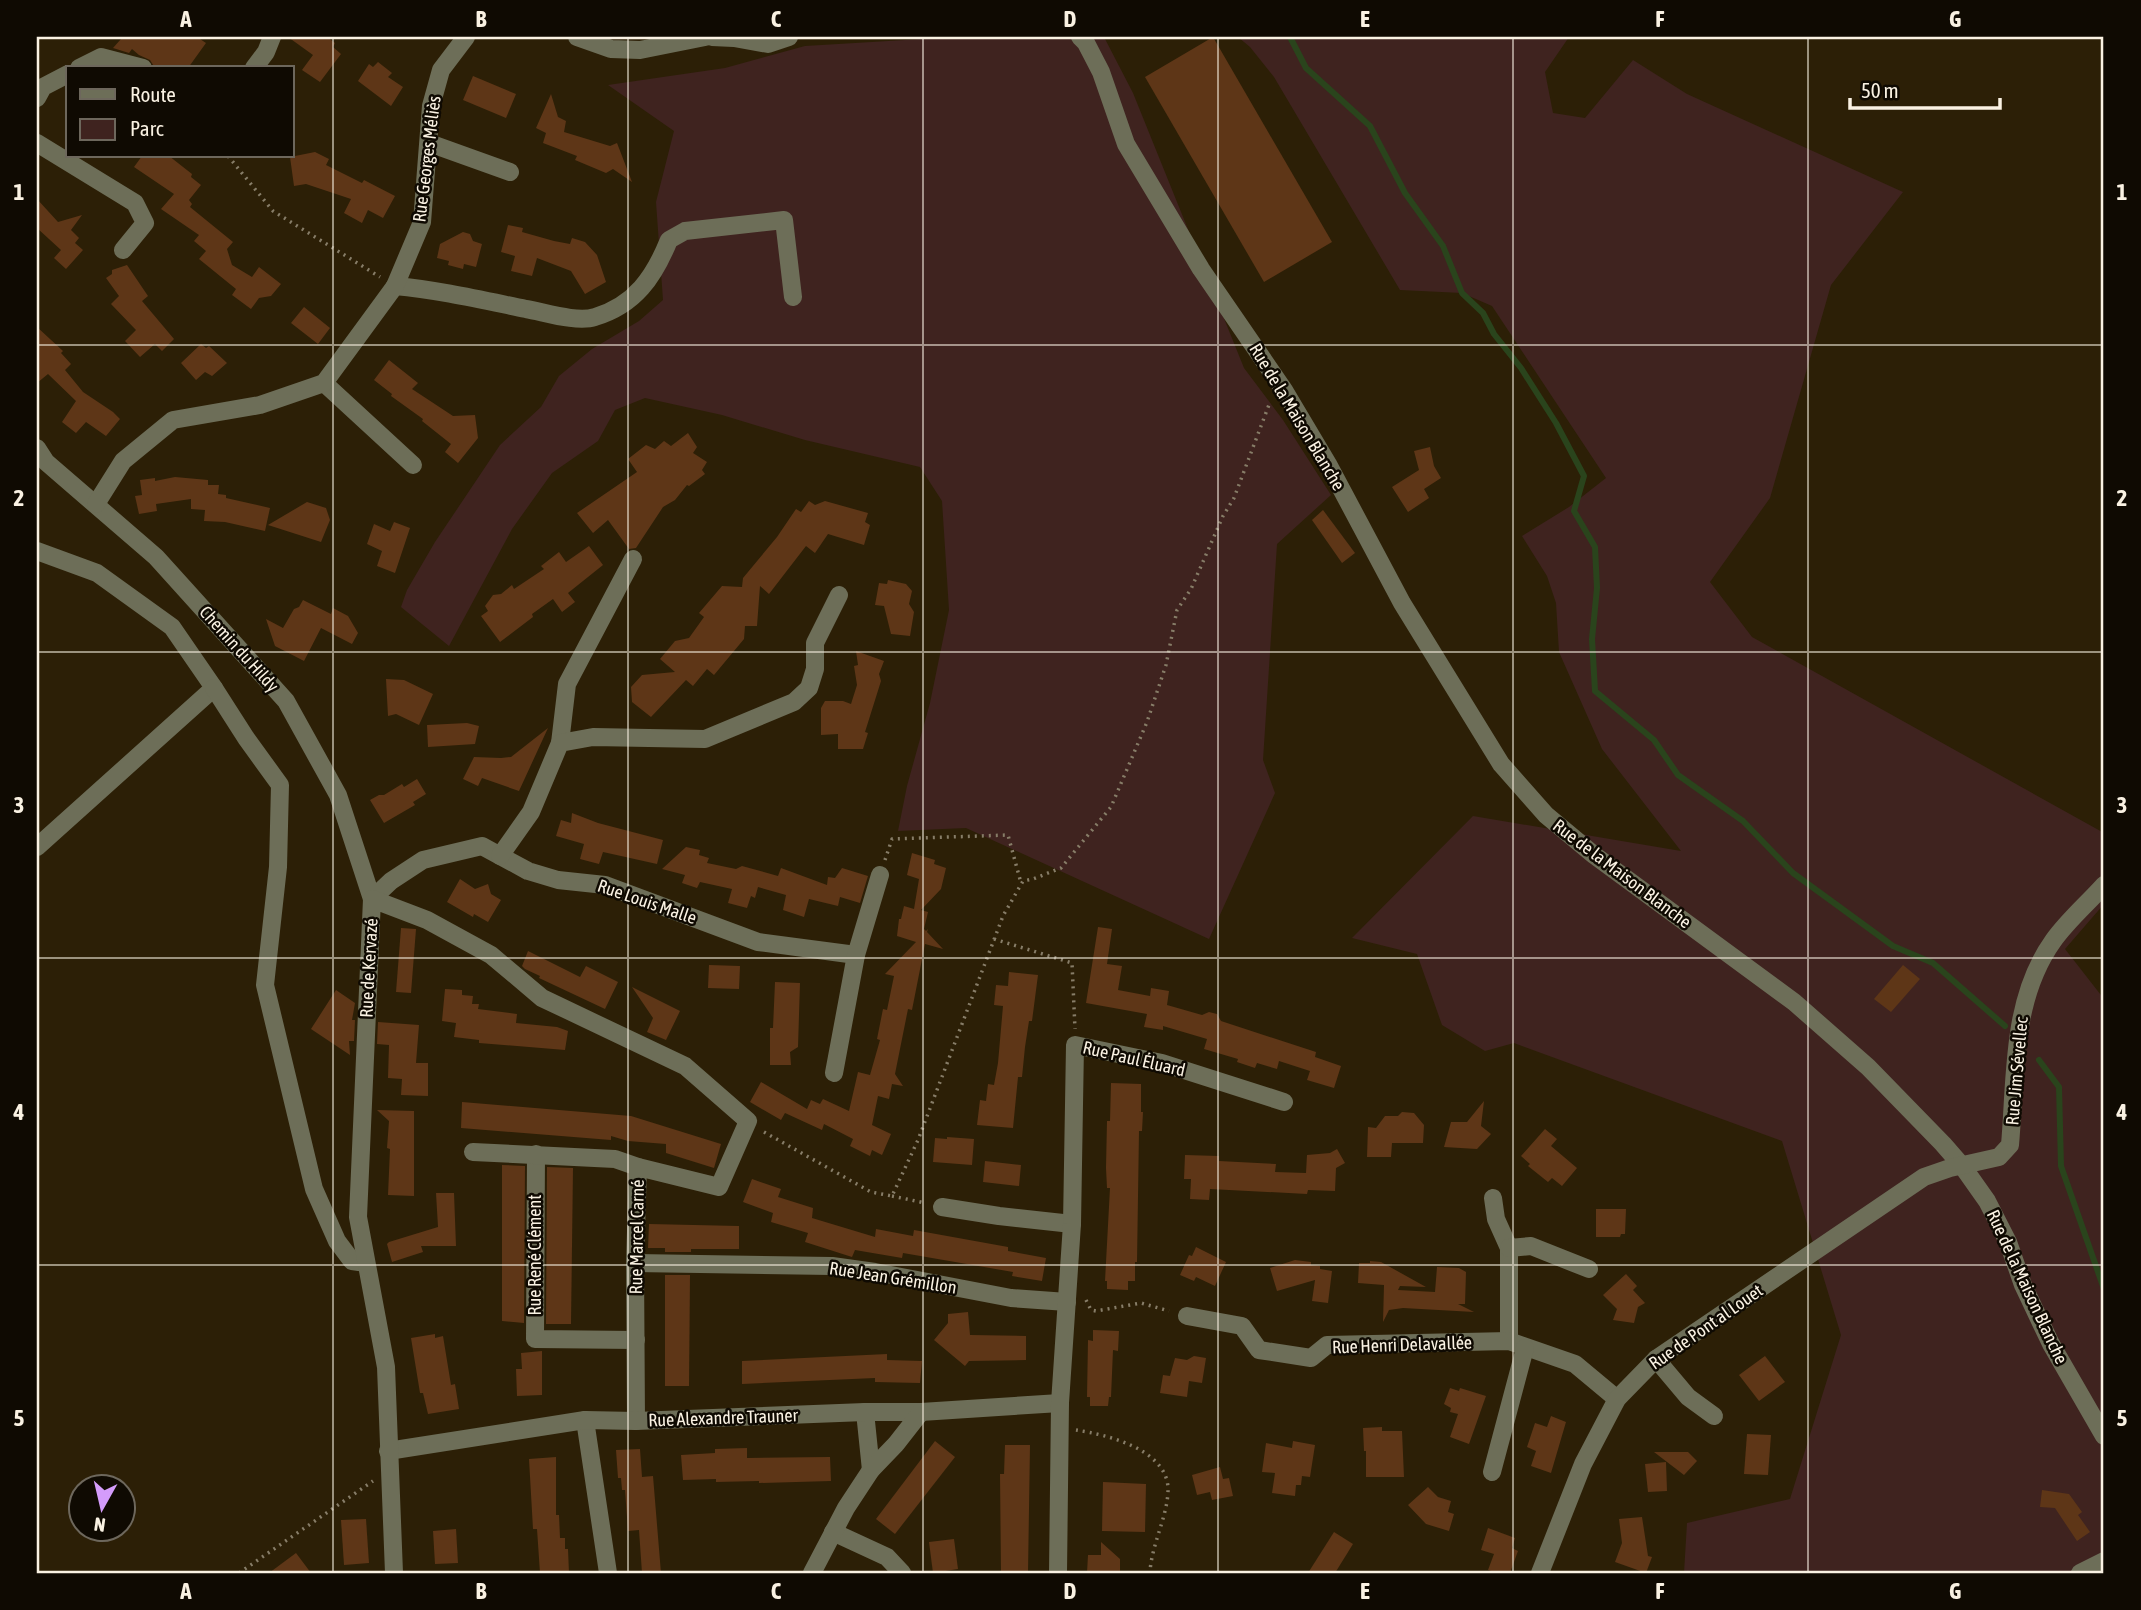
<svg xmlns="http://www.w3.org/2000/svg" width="2141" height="1610" font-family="'Asap Condensed',sans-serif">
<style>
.green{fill:#3f231f}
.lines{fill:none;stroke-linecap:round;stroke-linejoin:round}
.stream{stroke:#2a441c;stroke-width:6}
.building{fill:#5e3617}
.path{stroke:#877d68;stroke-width:3.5;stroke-dasharray:2 5;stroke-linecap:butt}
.minor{stroke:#6d6e58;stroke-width:18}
.grid{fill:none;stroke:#faf2e3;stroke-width:2;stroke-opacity:0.55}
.labels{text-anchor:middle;stroke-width:5;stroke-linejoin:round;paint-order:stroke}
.street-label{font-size:18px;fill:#faf2e3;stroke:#0f0a02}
.neatline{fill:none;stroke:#faf2e3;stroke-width:2.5}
.grid-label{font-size:23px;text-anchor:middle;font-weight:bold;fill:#faf2e3}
</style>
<rect width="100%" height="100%" fill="#2c1f06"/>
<!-- green -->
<g class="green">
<polygon points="955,37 1104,37 1133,93 1244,368 1283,420 1331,495 1277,544 1263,760 1275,793 1209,939 966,828 898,831 907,786 930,703 949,610 942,501 920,467 805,440 722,415 645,398 615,410 598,441 552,473 512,529 449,646 401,607 407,590 435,542 500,445 541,407 559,376 592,349 639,321 663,300 656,202 674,131 608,85 725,68 805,46"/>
<polygon points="1238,37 1569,37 1545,72 1553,113 1585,118 1633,60 1687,94 1903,192 1831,285 1770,498 1710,582 1752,637 2104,833 2104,904 2065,949 2104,999 2104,1573 1684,1573 1687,1523 1790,1499 1841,1335 1782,1141 1514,1043 1485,1051 1442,1025 1417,954 1352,938 1473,816 1681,851 1602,749 1559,652 1556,603 1547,576 1522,536 1569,507 1606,478 1492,306 1462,293 1400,290 1274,77 1250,47"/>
</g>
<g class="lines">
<!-- stream -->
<g class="stream">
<polyline points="1290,37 1306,68 1370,126 1405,193 1443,246 1462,293 1483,313 1494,334 1521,368 1556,423 1584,476 1574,511 1595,547 1597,588 1592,639 1595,691 1654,740 1678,775 1743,821 1793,873 1893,946 1933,963 2005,1026"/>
<polyline points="2039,1060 2059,1087 2061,1166 2104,1289"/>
</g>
</g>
<!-- building -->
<g class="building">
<polygon points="118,37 197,37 206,43 188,68 155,68 150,60 139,55 132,49 129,53 113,48 121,39"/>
<polygon points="288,37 327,37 335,43 333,47 341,54 320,82 302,70 313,55"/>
<polygon points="1213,37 1332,242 1264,282 1145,77"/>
<polygon points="378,62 392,73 388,77 403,87 391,106 358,81 369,64 373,67"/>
<polygon points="473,76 516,94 506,118 463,100"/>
<polygon points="551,94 558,117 566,121 564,132 610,146 617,143 632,182 613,169 606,173 575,160 577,156 543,143 546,133 536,128"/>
<polygon points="315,152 329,159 326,165 362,183 364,180 395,196 383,218 368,210 362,223 344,213 351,199 306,184 294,186 290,157"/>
<polygon points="142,156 169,156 192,174 191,177 201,185 189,200 192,204 190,207 233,242 227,249 232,265 252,277 259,267 281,284 271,296 259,298 251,309 232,295 236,289 199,259 206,251 194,241 199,235 161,209 174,194 134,167"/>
<polygon points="37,199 58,222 82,215 71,230 79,238 75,243 83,250 66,269 54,258 61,250 37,228"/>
<polygon points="508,225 523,228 522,232 554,241 570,244 572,238 585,242 597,255 606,282 585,294 571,271 537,258 532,276 511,271 515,256 501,252"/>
<polygon points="463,232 470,234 473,241 482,244 476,267 464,264 463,269 448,265 449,261 437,258 440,244"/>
<polygon points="127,265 148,296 142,301 174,339 162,351 155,344 140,357 125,341 136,330 111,304 119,296 106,278 112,274 112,270"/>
<polygon points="304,307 330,328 318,344 291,323"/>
<polygon points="37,327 63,351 61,353 71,364 65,370 83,392 113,412 120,419 106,436 86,422 76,433 62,422 76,401 48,374 37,383"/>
<polygon points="201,344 206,348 209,346 227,363 212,376 205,372 196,380 181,363"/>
<polygon points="389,360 418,383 412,389 453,416 475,415 478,438 458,463 445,452 451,444 422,421 423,419 391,396 392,394 374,380"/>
<polygon points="688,433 697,447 693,453 707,462 702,470 705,474 689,486 687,485 675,500 663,507 636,548 629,549 608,520 593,533 577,513 637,472 628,459 646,445 655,449 664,441 671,446"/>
<polygon points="1430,447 1434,466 1441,478 1424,489 1429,498 1408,512 1392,487 1419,470 1414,451"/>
<polygon points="175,477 208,480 208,485 219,485 218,494 226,495 226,498 270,508 265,531 225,522 204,521 205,510 191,509 191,499 156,504 157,511 139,514 135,496 142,495 140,480 155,478 155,481"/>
<polygon points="809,501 815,505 825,501 868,513 865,522 870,525 864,545 828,534 815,553 806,546 769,594 760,586 757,626 745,626 744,639 714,675 707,669 693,686 686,680 651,717 632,702 631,687 642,675 675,672 660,659 675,641 689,638 704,617 699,613 722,586 742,587 743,578 777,537 796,509 801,512"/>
<polygon points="307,502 326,508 330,520 321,542 268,525"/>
<polygon points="1323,510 1355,553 1342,563 1312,520"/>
<polygon points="394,522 410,528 395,573 377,566 382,551 367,544 374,524 390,531"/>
<polygon points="589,546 603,565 568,593 575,602 562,612 553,599 532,614 533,617 500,642 481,616 488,611 485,606 493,595 501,594 512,585 514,589 544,569 541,566 559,552 566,562"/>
<polygon points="888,580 906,584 912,591 909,604 914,612 910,636 891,634 884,606 875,605 879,583 887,584"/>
<polygon points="303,600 331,614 333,608 348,616 358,633 352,644 321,628 304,661 275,646 266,619 283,628 294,609 299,607"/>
<polygon points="856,651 884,661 879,674 881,681 865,732 868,733 863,749 838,749 838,734 821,735 821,708 825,701 843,701 851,704 857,685 854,666 858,665"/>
<polygon points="386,679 404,680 433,694 419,725 396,714 388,716"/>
<polygon points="467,723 479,726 475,744 428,747 427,725"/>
<polygon points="548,728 519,791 482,778 478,786 463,779 474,757 501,758 511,757"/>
<polygon points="417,779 426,794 413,802 415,805 384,823 370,800 379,795 384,795 402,784 404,787"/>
<polygon points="572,813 598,823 663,840 657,864 603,852 599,864 580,859 584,844 556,836 561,820 571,823"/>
<polygon points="686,847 700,850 699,855 709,858 707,863 736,869 742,866 778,876 781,868 827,885 828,877 835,878 842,868 868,876 860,903 840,897 838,906 809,899 804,917 783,910 786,895 758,887 755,898 751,896 747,908 728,903 732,889 700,882 697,888 682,883 685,875 662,869"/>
<polygon points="912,853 935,860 934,864 946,868 941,889 921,910 928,912 924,929 926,931 928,929 927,932 943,949 925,944 912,1010 908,1009 895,1074 903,1086 892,1084 889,1099 878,1096 872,1125 891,1134 882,1155 872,1150 870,1156 850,1146 853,1139 824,1124 822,1130 785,1113 781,1120 750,1102 761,1082 807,1109 811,1100 820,1104 823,1099 849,1111 858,1072 870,1075 880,1040 877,1039 883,1009 887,1010 894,976 885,974 916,942 897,936 899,919 901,919 904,906 914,909 919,879 907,875"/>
<polygon points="460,879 475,889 488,884 491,894 501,900 488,922 474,914 473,917 447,902"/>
<polygon points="1098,927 1112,929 1107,964 1122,966 1118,990 1150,996 1151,988 1169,991 1167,1005 1202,1015 1209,1012 1217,1014 1221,1021 1316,1052 1315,1057 1341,1066 1334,1088 1307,1080 1310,1071 1279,1061 1277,1069 1257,1063 1255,1068 1237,1062 1238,1059 1204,1049 1207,1039 1163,1026 1163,1030 1144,1027 1147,1014 1086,1003"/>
<polygon points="401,928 416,929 411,993 396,992"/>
<polygon points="528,951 580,977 586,966 618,982 605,1009 539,978 540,976 525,969 522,966"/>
<polygon points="709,965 740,966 739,989 708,988"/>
<polygon points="1903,965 1920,979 1891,1012 1874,999"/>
<polygon points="1009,972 1038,975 1032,1021 1029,1021 1025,1047 1022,1077 1018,1077 1013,1128 977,1125 980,1100 986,1101 988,1084 994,1085 998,1063 1003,1006 994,1005 996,985 1008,986"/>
<polygon points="775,982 800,983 798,1047 790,1052 791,1065 770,1065 770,1028 773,1028"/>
<polygon points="632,987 680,1011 666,1040 647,1032 653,1018"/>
<polygon points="445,989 462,990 462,995 473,996 472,1004 479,1004 478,1009 517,1014 516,1023 557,1027 568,1031 565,1050 479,1043 479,1040 454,1037 456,1023 442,1021"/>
<polygon points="336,990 355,1003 352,1020 355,1020 354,1041 349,1041 350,1055 311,1029"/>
<polygon points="378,1022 419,1025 416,1063 428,1063 428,1096 401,1095 402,1079 388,1078 389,1045 377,1044"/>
<polygon points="1111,1083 1141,1084 1141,1112 1143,1112 1142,1131 1139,1131 1137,1262 1135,1262 1135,1281 1128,1281 1128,1290 1107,1289 1107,1281 1105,1281 1110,1188 1107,1188 1106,1168 1107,1121 1110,1121"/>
<polygon points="1484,1101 1481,1126 1491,1134 1477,1149 1444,1147 1451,1122 1467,1122"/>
<polygon points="462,1102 631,1116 721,1144 714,1168 666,1153 666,1144 628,1141 611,1136 611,1140 461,1128"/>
<polygon points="377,1110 414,1111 414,1196 388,1195 390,1149 387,1148 389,1121"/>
<polygon points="1402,1112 1414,1113 1424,1125 1423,1143 1392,1143 1391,1157 1367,1157 1368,1127 1376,1128 1385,1116 1398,1116"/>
<polygon points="1545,1129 1557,1139 1551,1146 1577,1168 1562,1186 1552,1178 1548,1182 1528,1166 1530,1164 1521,1156"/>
<polygon points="947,1137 974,1139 972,1165 933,1162 935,1138 947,1139"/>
<polygon points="1337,1149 1345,1163 1336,1168 1335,1191 1308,1190 1307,1194 1210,1189 1209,1200 1190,1199 1191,1179 1184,1179 1185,1155 1219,1156 1219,1161 1276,1164 1275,1172 1306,1173 1307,1155 1330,1153"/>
<polygon points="985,1161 1021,1165 1019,1186 983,1182"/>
<polygon points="502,1165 525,1166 524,1323 502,1321"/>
<polygon points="547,1167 573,1168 571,1324 546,1324"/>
<polygon points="752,1179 781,1189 778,1197 813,1208 812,1218 875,1237 876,1229 913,1236 914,1230 1008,1247 1008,1251 1046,1258 1042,1281 1012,1276 1013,1272 903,1253 902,1258 855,1250 852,1257 805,1242 808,1233 771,1222 773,1213 743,1202"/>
<polygon points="436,1193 454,1193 456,1246 421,1246 423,1252 392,1262 387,1244 389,1242 438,1227"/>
<polygon points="1596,1209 1626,1209 1625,1234 1621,1234 1620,1237 1596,1237"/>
<polygon points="649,1224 739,1226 739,1249 691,1249 691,1252 665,1252 665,1248 648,1248"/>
<polygon points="1196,1247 1226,1262 1215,1286 1196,1277 1194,1281 1180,1275 1189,1255 1192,1256"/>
<polygon points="1295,1260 1311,1262 1311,1265 1320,1266 1320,1269 1332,1271 1328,1303 1312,1301 1315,1280 1277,1291 1270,1268"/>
<polygon points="1370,1261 1381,1262 1426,1287 1400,1286 1398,1290 1435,1292 1437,1267 1459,1268 1466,1272 1465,1304 1458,1304 1474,1312 1403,1308 1389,1310 1383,1322 1384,1285 1358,1283 1359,1263 1370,1263"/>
<polygon points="1626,1274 1637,1286 1633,1290 1645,1303 1638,1307 1634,1323 1613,1320 1617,1309 1603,1295"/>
<polygon points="665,1275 690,1275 689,1386 665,1386"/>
<polygon points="968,1312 970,1335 1026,1336 1026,1360 969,1361 965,1366 934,1340 948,1323 948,1314"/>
<polygon points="1093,1330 1119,1331 1118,1351 1113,1350 1111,1397 1109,1397 1108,1406 1090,1406 1090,1397 1087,1397 1088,1340 1093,1341"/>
<polygon points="435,1334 435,1338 443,1336 451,1385 455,1384 459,1409 428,1414 423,1393 420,1393 411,1338"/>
<polygon points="542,1351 542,1395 517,1396 516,1369 522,1369 521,1353"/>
<polygon points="887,1354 887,1360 922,1361 920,1383 875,1382 875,1378 742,1384 742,1361"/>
<polygon points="1194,1356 1206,1358 1202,1383 1189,1381 1187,1397 1160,1393 1163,1375 1170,1376 1175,1358 1187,1360"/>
<polygon points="1765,1356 1785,1382 1759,1401 1739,1375"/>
<polygon points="1450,1388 1459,1391 1460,1388 1486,1396 1469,1444 1450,1437 1458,1414 1450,1412 1451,1408 1444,1404"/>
<polygon points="1551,1416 1566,1422 1551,1473 1531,1466 1536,1451 1527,1447 1535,1423 1547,1427"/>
<polygon points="1382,1427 1382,1431 1402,1431 1404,1477 1366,1477 1366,1451 1364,1451 1363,1428"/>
<polygon points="1747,1434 1771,1435 1768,1475 1744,1474"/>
<polygon points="935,1441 955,1457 895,1534 876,1519"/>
<polygon points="1293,1441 1315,1445 1310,1477 1302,1476 1301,1485 1296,1485 1295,1496 1272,1493 1275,1473 1262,1472 1266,1443 1292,1448"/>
<polygon points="1005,1445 1030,1445 1028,1573 1001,1573 1000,1474 1004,1474"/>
<polygon points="747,1448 747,1458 830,1457 831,1481 759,1483 759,1481 716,1482 716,1479 683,1480 681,1455 715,1453 715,1449"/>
<polygon points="640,1449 642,1477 653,1476 661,1573 642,1573 639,1530 628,1531 625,1490 622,1490 621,1478 618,1478 616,1450"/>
<polygon points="1654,1452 1688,1452 1697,1461 1684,1475"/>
<polygon points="556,1457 556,1515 559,1515 560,1538 565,1538 565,1549 568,1549 569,1573 540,1573 537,1529 533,1529 529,1459"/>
<polygon points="1666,1462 1667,1491 1648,1492 1645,1464"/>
<polygon points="1220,1467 1223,1479 1229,1478 1233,1496 1212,1500 1210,1492 1197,1495 1192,1475"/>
<polygon points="1103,1482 1146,1484 1145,1532 1102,1531"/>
<polygon points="1428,1487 1438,1497 1451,1501 1448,1512 1454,1514 1449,1531 1426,1524 1408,1505"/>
<polygon points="2042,1490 2069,1494 2082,1512 2078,1515 2090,1532 2077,1541 2055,1508 2040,1507"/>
<polygon points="1642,1517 1648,1556 1652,1557 1646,1573 1615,1562 1622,1543 1619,1519"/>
<polygon points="366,1519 369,1563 344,1565 341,1520"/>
<polygon points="1488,1528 1515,1538 1512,1548 1518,1551 1510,1573 1498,1573 1488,1570 1494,1554 1481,1550"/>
<polygon points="456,1529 458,1563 435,1564 433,1531"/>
<polygon points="1334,1532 1353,1544 1335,1573 1308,1573"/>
<polygon points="954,1539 958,1569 933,1573 929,1542"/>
<polygon points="1101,1542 1120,1559 1120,1573 1087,1573 1088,1555 1101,1555"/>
<polygon points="296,1553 311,1573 269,1573"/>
</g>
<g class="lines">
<!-- path -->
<g class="path">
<polyline points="228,156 273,211 380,277"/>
<polyline points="885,860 892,839 1008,835 1021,883"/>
<polyline points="994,939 1072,963 1075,1029"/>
<polyline points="764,1132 871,1192 892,1196 918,1140 1003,916 1023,881 1033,879 1061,868 1111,807 1147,722 1166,665 1177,610 1191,589 1223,516 1234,498 1270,402"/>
<polyline points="892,1196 925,1203"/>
<polyline points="1086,1300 1091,1310 1096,1311 1141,1303 1169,1311"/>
<path d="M1076 1430C1108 1435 1165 1449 1168 1487 1169 1514 1151 1545 1150 1573"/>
<polyline points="239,1573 373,1481"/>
</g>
<!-- minor -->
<g class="minor">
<polyline points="577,37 611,49 640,50 705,37"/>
<polyline points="712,37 734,38 768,44 789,37"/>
<polyline points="1080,37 1086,43 1101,72 1126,144 1201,269 1284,390 1328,464 1402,603 1501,764 1546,815 1594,855 1794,1002 1868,1067 1943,1144 1963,1167 1987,1201 2008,1242 2023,1285 2051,1344 2104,1436"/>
<polyline points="79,68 101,57 143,68"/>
<polyline points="254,68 266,52 272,37"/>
<polyline points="37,98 43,87 68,74"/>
<polyline points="37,143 135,203 145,223 123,250"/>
<polyline points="429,143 510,172"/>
<path d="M395 286C439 290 482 300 526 309 544 312 577 323 595 317 635 305 654 277 669 240L685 231 784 220 793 297"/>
<polyline points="324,383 413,465"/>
<polyline points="37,448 46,462 156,557 286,701 338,795 372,899 391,881 423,860 482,846 528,871 558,880 605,885 758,942 856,955"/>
<polyline points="96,504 123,461 173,420 260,405 324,383 395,286 422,222 431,106 441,70 466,37"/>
<polyline points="37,551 97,573 172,627 214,688 37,847"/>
<polyline points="214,688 246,738 280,785 278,867 265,985 314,1189 337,1241 352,1261 366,1263"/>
<polyline points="560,743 567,684 633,559"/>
<polyline points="500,856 531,812 560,743 593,737 705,739 794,702 809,688 815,669 815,643 839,595"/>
<polyline points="834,1073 856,955 880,875"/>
<polyline points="536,1154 535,1339 636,1340"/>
<polyline points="1493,1198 1496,1219 1509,1248 1509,1341"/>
<polyline points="942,1207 999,1216 1072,1224"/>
<polyline points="1509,1248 1531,1246 1589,1269"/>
<polyline points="635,1263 832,1266 875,1272 1011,1298 1067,1302"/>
<polyline points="1187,1316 1242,1326 1259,1350 1311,1358 1327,1345 1509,1341 1575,1364 1617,1399"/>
<polyline points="1656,1359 1688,1397 1714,1416"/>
<polyline points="865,1412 871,1470"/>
<polyline points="585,1420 608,1573"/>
<polyline points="636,1421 635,1263 638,1167"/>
<polyline points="388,1451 585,1420 636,1421 865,1412 921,1412 1060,1403"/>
<polyline points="1492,1472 1525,1348"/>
<polyline points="833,1532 887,1557 902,1573"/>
<polyline points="394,1573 386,1367 358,1217 372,899 427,920 491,955 542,998 685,1066 748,1121 719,1187 638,1167 615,1159 473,1152"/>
<polyline points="812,1573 846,1508 871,1470 896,1444 921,1412"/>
<polyline points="1058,1573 1060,1403 1072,1224 1075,1045 1162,1063 1284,1102"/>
<path d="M1540 1573 1583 1464 1617 1399 1656 1359 1924 1177 1950 1168 1999 1157 2010 1145C2016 1076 2011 1000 2053 941 2067 921 2088 903 2104 885"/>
<polyline points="2080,1573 2104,1561"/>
</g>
</g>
<!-- grid -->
<path class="grid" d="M333 37V1573M628 37V1573M923 37V1573M1218 37V1573M1513 37V1573M1808 37V1573M37 345H2104M37 652H2104M37 958H2104M37 1265H2104"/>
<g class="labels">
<!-- street labels -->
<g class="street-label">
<text transform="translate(427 159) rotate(-83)" y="6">Rue Georges Méliès</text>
<text transform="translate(1297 417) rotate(59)" y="6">Rue de la Maison Blanche</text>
<text transform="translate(239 649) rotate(48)" y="6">Chemin du Hildy</text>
<text transform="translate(1622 874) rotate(37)" y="6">Rue de la Maison Blanche</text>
<text transform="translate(647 902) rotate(19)" y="6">Rue Louis Malle</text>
<text transform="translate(369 968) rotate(-87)" y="6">Rue de Kervazé</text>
<text transform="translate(1134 1059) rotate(13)" y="6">Rue Paul Éluard</text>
<text transform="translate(2017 1071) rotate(-85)" y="6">Rue Jim Sévellec</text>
<text transform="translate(637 1237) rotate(-89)" y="6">Rue Marcel Carné</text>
<text transform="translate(535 1255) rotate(-90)" y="6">Rue René Clément</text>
<text transform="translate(893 1278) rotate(9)" y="6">Rue Jean Grémillon</text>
<text transform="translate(2027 1287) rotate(65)" y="6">Rue de la Maison Blanche</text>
<text transform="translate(1706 1327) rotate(-35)" y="6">Rue de Pont al Louet</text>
<text transform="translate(1402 1345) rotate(-2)" y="6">Rue Henri Delavallée</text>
<text transform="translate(723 1418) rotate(-2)" y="6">Rue Alexandre Trauner</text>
</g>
</g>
<!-- border -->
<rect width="2141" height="1610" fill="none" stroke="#0f0a02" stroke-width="77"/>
<!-- legend -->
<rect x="66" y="66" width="228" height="91" fill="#0f0a02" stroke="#6d675c" stroke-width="2"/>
<rect x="80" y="89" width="35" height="10" fill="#6d6e58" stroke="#6d675c" stroke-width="2"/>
<text x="130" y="102" font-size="21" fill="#faf2e3">Route</text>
<rect x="80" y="119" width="35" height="21" fill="#3f231f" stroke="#6d675c" stroke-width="2"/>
<text x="130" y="136" font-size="21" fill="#faf2e3">Parc</text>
<!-- north arrow -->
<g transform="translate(102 1508) rotate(188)"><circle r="33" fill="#0f0a02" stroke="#6d675c" stroke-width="2"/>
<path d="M0-5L12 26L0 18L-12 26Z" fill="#d49cfb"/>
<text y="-10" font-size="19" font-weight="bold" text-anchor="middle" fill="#faf2e3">N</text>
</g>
<!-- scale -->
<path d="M1850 98v10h150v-10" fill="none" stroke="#faf2e3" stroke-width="3.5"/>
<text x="1861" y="98" font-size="21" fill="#faf2e3" stroke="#0f0a02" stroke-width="5" paint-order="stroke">50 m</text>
<rect x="38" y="38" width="2064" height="1534" class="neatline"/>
<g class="grid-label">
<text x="186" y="27">A</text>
<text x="481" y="27">B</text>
<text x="776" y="27">C</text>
<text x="1070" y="27">D</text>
<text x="1365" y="27">E</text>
<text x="1660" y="27">F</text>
<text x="1955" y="27">G</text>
<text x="19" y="200">1</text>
<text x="2122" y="200">1</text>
<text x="19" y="506">2</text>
<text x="2122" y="506">2</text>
<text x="19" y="813">3</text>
<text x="2122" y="813">3</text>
<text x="19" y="1120">4</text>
<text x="2122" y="1120">4</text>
<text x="19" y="1426">5</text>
<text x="2122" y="1426">5</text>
<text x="186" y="1599">A</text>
<text x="481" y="1599">B</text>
<text x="776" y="1599">C</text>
<text x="1070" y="1599">D</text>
<text x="1365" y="1599">E</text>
<text x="1660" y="1599">F</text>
<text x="1955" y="1599">G</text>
</g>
</svg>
